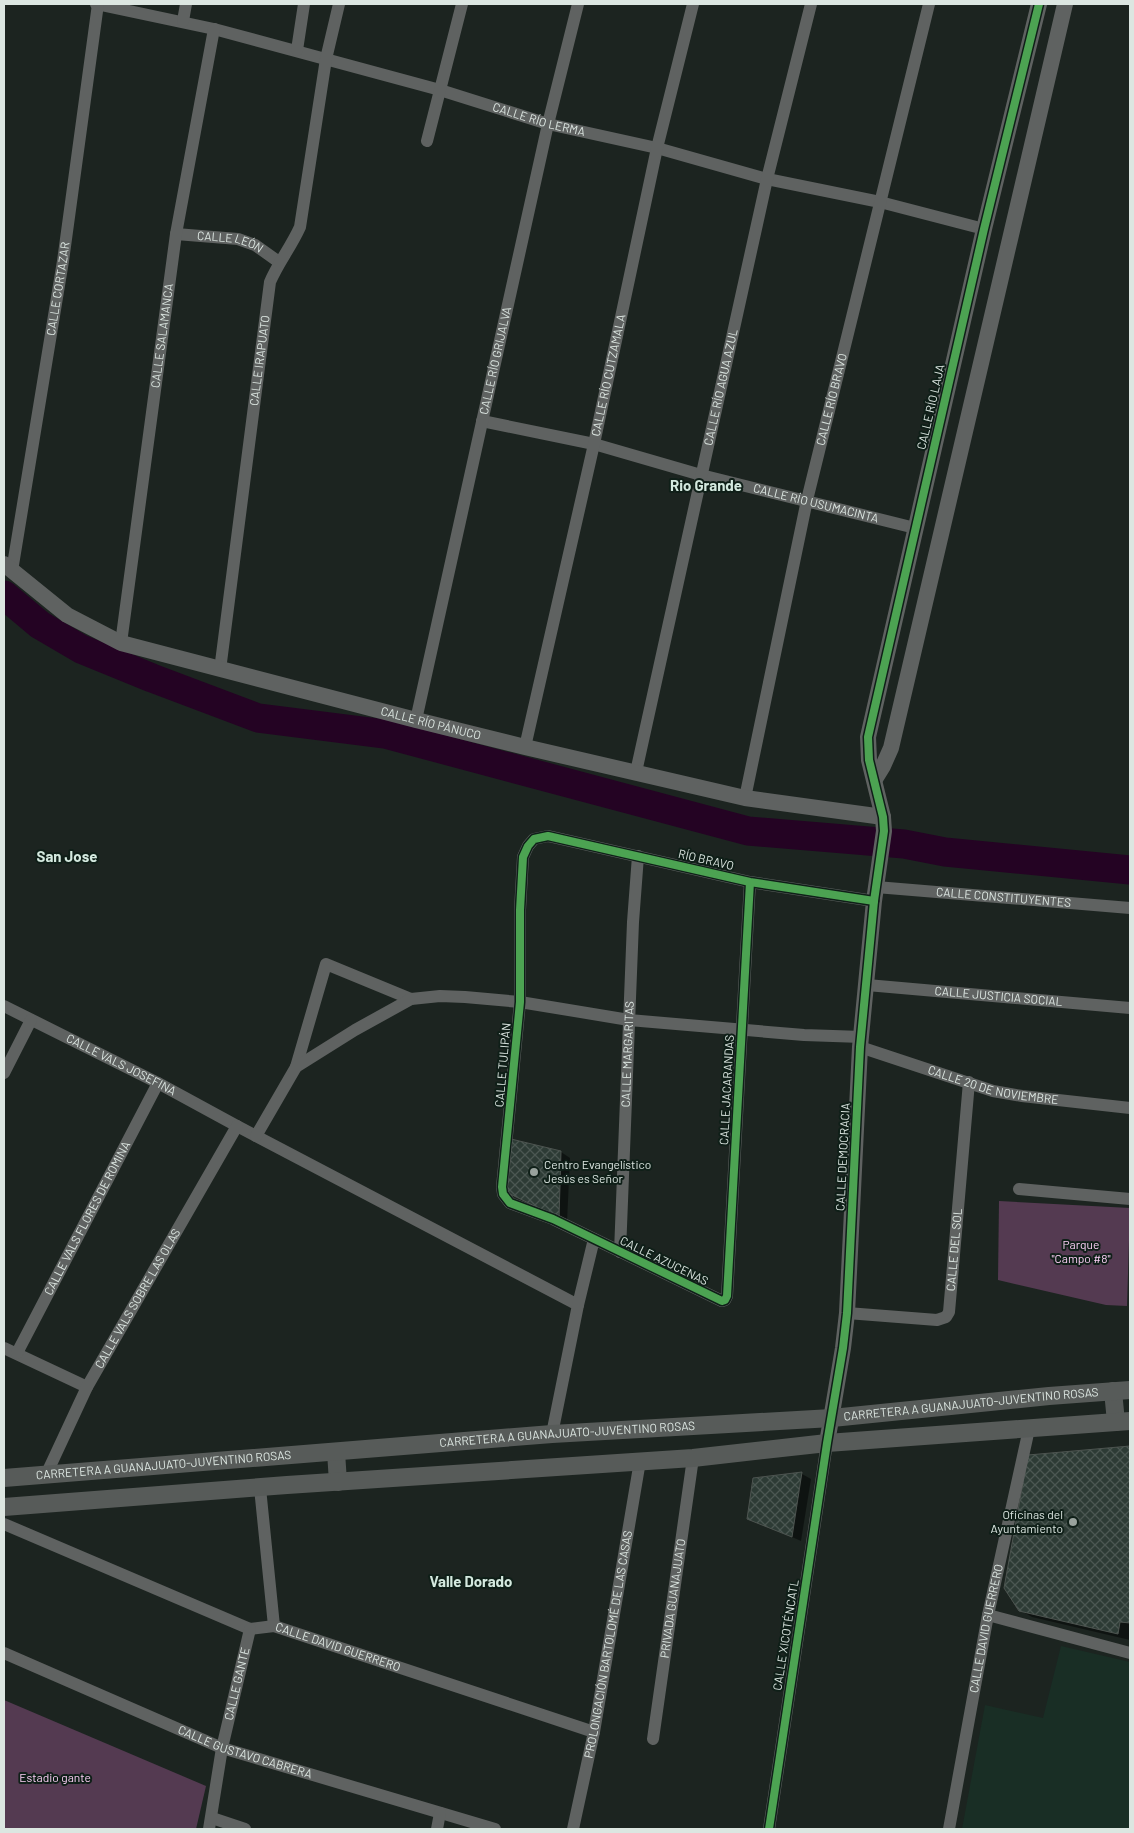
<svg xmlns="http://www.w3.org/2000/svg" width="1134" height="1833" font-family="Barlow,sans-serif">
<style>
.built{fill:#192e25}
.park{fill:#543a51}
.shadow{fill:#0007}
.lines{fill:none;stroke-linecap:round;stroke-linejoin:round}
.river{stroke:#240323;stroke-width:29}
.building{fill:url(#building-cross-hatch);stroke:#4d5450}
.minor{stroke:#5f6261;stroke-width:12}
.tertiary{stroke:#5f6261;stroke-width:16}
.secondary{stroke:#575b59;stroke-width:18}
.cycleway-casing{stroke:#0f1f18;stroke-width:11}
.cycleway{stroke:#4ca352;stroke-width:8}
.poi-dot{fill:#99a29d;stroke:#0f1f18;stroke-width:2}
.labels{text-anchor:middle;stroke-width:4;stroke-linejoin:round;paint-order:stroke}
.street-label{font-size:12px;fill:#dce6e1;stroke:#0f1f18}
.poi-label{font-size:12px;fill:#dce6e1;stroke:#0f1f18;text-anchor:start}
.park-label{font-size:12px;fill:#facef4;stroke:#0f1f18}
.quarter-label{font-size:15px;font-weight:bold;fill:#d4e9df;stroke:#0f1f18}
</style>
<defs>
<pattern id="building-cross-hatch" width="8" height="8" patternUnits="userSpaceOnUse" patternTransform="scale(1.25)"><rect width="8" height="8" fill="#2d3b35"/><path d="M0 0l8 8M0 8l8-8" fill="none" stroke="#4b5752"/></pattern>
</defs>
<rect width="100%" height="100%" fill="#1c2420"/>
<!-- built -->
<polygon class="built" points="1061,1646 1130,1662 1130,1829 962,1829 985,1705 1043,1718"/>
<!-- park -->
<g class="park">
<polygon points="999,1201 1130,1208 1127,1306 1106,1305 998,1280"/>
<polygon points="4,1700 206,1786 196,1829 4,1829"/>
</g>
<!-- shadow -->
<g class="shadow">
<polygon points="561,1152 570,1158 567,1222 516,1197"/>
<polygon points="1130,1447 1130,1640 1032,1617 1020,1610 1030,1457"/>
<polygon points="802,1474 811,1479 801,1541 749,1518"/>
</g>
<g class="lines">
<!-- river -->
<polyline class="river" points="4,595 40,625 81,649 152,678 258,718 385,734 748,831 904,844 945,852 1130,870"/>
</g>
<!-- building -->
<g class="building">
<polygon points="511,1139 561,1151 559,1218 506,1192"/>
<polygon points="1130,1446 1130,1623 1120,1622 1118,1634 1019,1611 1004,1588 1028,1455"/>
<polygon points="802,1472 792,1537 747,1519 753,1478"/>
</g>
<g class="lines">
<!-- minor -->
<g class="minor">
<path id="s1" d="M96 4 214 29 440 90 548 124 657 148 767 179 880 202 984 229"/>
<polyline points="183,21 186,4"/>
<polyline points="297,50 304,4"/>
<polyline points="427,141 462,4"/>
<path id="s2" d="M176 234 238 239 255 245 279 262"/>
<path id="s3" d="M482 421 594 444 701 475 915 528"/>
<path id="s4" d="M12 571 63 261 98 4"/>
<path id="s5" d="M121 643 176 234 214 29"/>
<path id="s6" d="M220 670 270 282C278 263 291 247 300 227L326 59 339 4"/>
<path id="s7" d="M416 720 548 124 578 4"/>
<path id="s8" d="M525 747 594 444 657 148 693 4"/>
<path id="s9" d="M636 772 767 179 811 4"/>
<path id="s10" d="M745 798 807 500 929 4"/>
<polyline points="750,882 727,1296 725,1300 722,1301 553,1219 510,1203 503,1194 502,1187 520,1002 520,910 523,857 528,846 534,839 548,836 750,882 874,901"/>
<path id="s11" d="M876 887 1130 908"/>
<path id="s12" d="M867 985 1130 1008"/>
<path id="s13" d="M4 1006 158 1083 237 1126 578 1305"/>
<path id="s14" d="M860 1047 993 1091 1022 1096 1130 1108"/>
<polyline points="296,1067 326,964 411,999"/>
<polyline points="4,1073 31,1020"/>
<polyline points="256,1136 296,1067 355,1030 411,999 440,996 465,997 520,1002 629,1020 804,1035 862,1037"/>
<polyline points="1019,1189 1130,1199"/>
<path id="s15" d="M620 1252 633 922 638 856"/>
<path id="s16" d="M847 1313 937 1320 946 1317 949 1312 969 1082"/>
<polyline points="4,1348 87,1387"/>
<path id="s17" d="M17 1353 158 1083"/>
<polyline points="552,1434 578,1305 594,1239"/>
<path id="s18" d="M46 1475 87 1387 237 1126"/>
<polyline points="260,1488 274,1626"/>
<path id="s19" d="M4 1524 250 1629 274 1626 594 1732"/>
<polyline points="988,1615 1130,1653"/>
<path id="s20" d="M4 1653 222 1748 495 1829"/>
<path id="s21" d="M653 1739 693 1458"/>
<polyline points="212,1818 245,1829"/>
<path id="s22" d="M209 1829 222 1748 250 1629"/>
<polyline points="437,1829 440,1813"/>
<path id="s23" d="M573 1829 594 1732 640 1461"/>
<polyline points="769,1829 827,1443"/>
<path id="s24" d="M949 1829 988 1615 1029 1429"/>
</g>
<!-- tertiary -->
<g class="tertiary">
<path id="s25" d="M4 564 67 615 121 643 416 720 525 747 745 798 883 817"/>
<polyline points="875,779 883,766 891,748 1065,4"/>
<polyline points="827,1443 843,1348 847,1313 860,1047 874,901 884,831 883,817 869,760 868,737 984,229 1039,4"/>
</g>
<!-- secondary -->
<g class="secondary">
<polyline points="1113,1391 1116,1422"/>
<polyline points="336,1452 338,1482"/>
<path id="s26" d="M4 1478 552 1434 832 1418 1049 1396 1130 1390"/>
<polyline points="4,1507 287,1485 693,1458 827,1443 1130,1421"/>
</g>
<!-- cycleway casing -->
<g class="cycleway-casing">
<g id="cycleway">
<polyline points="750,882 727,1296 725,1300 722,1301 553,1219 510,1203 503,1194 502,1187 520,1002 520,910 523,857 528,846 534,839 548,836 750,882 874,901"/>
<polyline points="769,1829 827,1443 843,1348 847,1313 860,1047 874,901 884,831 883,817 869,760 868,737 984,229 1039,4"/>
</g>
</g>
<!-- cycleway -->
<use href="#cycleway" class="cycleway"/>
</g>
<!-- markers -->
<g class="poi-dot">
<circle cx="534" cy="1172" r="5"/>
<circle cx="1073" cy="1522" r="5"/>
</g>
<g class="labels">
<!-- street labels -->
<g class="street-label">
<text dy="4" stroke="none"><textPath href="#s1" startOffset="458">CALLE RÍO LERMA</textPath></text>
<text dy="4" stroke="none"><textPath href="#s2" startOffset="55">CALLE LEÓN</textPath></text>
<text dy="4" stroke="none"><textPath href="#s4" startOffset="286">CALLE CORTAZAR</textPath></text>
<text dy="4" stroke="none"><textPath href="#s5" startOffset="310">CALLE SALAMANCA</textPath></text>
<text dy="4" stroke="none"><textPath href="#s6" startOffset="312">CALLE IRAPUATO</textPath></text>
<text dy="4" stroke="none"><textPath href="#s7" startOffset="368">CALLE RÍO GRIJALVA</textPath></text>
<text dy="4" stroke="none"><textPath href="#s8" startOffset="381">CALLE RÍO CUTZAMALA</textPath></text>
<text dy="4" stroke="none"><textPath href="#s9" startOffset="394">CALLE RÍO AGUA AZUL</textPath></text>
<text dy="4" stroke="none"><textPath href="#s10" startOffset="408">CALLE RÍO BRAVO</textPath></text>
<text transform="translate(931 407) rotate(-77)" y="4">CALLE RÍO LAJA</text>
<text dy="4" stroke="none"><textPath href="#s3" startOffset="344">CALLE RÍO USUMACINTA</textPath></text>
<text dy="4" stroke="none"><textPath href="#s25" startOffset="462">CALLE RÍO PÁNUCO</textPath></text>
<text transform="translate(706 860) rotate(13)" y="4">RÍO BRAVO</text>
<text dy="4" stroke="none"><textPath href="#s11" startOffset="128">CALLE CONSTITUYENTES</textPath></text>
<text dy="4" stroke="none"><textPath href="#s12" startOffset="132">CALLE JUSTICIA SOCIAL</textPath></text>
<text dy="4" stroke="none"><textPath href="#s15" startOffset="198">CALLE MARGARITAS</textPath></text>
<text dy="4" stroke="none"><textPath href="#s13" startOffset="131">CALLE VALS JOSEFINA</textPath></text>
<text transform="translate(503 1065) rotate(-85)" y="4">CALLE TULIPÁN</text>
<text dy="4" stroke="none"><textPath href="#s14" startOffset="139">CALLE 20 DE NOVIEMBRE</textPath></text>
<text transform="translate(727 1090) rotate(-87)" y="4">CALLE JACARANDAS</text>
<text transform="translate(843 1157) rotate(-87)" y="4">CALLE DEMOCRACIA</text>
<text dy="4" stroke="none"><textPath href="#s17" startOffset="152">CALLE VALS FLORES DE ROMINA</textPath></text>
<text dy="4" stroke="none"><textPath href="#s16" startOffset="168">CALLE DEL SOL</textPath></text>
<text transform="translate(664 1261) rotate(26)" y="4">CALLE AZUCENAS</text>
<text dy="4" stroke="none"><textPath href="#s18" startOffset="199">CALLE VALS SOBRE LAS OLAS</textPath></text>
<text dy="4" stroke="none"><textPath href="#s26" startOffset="970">CARRETERA A GUANAJUATO-JUVENTINO ROSAS</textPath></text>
<text dy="4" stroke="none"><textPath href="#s26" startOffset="565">CARRETERA A GUANAJUATO-JUVENTINO ROSAS</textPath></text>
<text dy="4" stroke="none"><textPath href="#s26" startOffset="160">CARRETERA A GUANAJUATO-JUVENTINO ROSAS</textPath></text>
<text dy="4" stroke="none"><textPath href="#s21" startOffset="142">PRIVADA GUANAJUATO</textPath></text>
<text dy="4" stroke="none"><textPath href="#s24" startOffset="204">CALLE DAVID GUERRERO</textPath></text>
<text transform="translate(786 1635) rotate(-81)" y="4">CALLE XICOTÉNCATL</text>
<text dy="4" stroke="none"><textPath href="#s23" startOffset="188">PROLONGACIÓN BARTOLOMÉ DE LAS CASAS</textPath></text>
<text dy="4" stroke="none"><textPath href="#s19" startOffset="359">CALLE DAVID GUERRERO</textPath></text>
<text dy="4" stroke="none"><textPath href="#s22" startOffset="148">CALLE GANTE</textPath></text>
<text dy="4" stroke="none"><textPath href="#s20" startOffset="261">CALLE GUSTAVO CABRERA</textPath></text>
</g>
<!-- poi labels -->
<g class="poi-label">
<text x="544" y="1169">Centro Evangelístico<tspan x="544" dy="14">Jesús es Señor</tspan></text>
<text x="1063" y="1519" text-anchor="end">Oficinas del<tspan x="1063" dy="14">Ayuntamiento</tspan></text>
</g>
<!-- park labels -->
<g class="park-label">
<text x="1081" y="1249">Parque<tspan x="1081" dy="14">"Campo #8"</tspan></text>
<text x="55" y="1782">Estadio gante</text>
</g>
<!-- quarter labels -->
<g class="quarter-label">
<text x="706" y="491">Rio Grande</text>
<text x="67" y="862">San Jose</text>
<text x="471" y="1587">Valle Dorado</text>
</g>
</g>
<!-- border -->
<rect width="1134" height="1833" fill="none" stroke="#dce6e1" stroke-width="10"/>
</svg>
